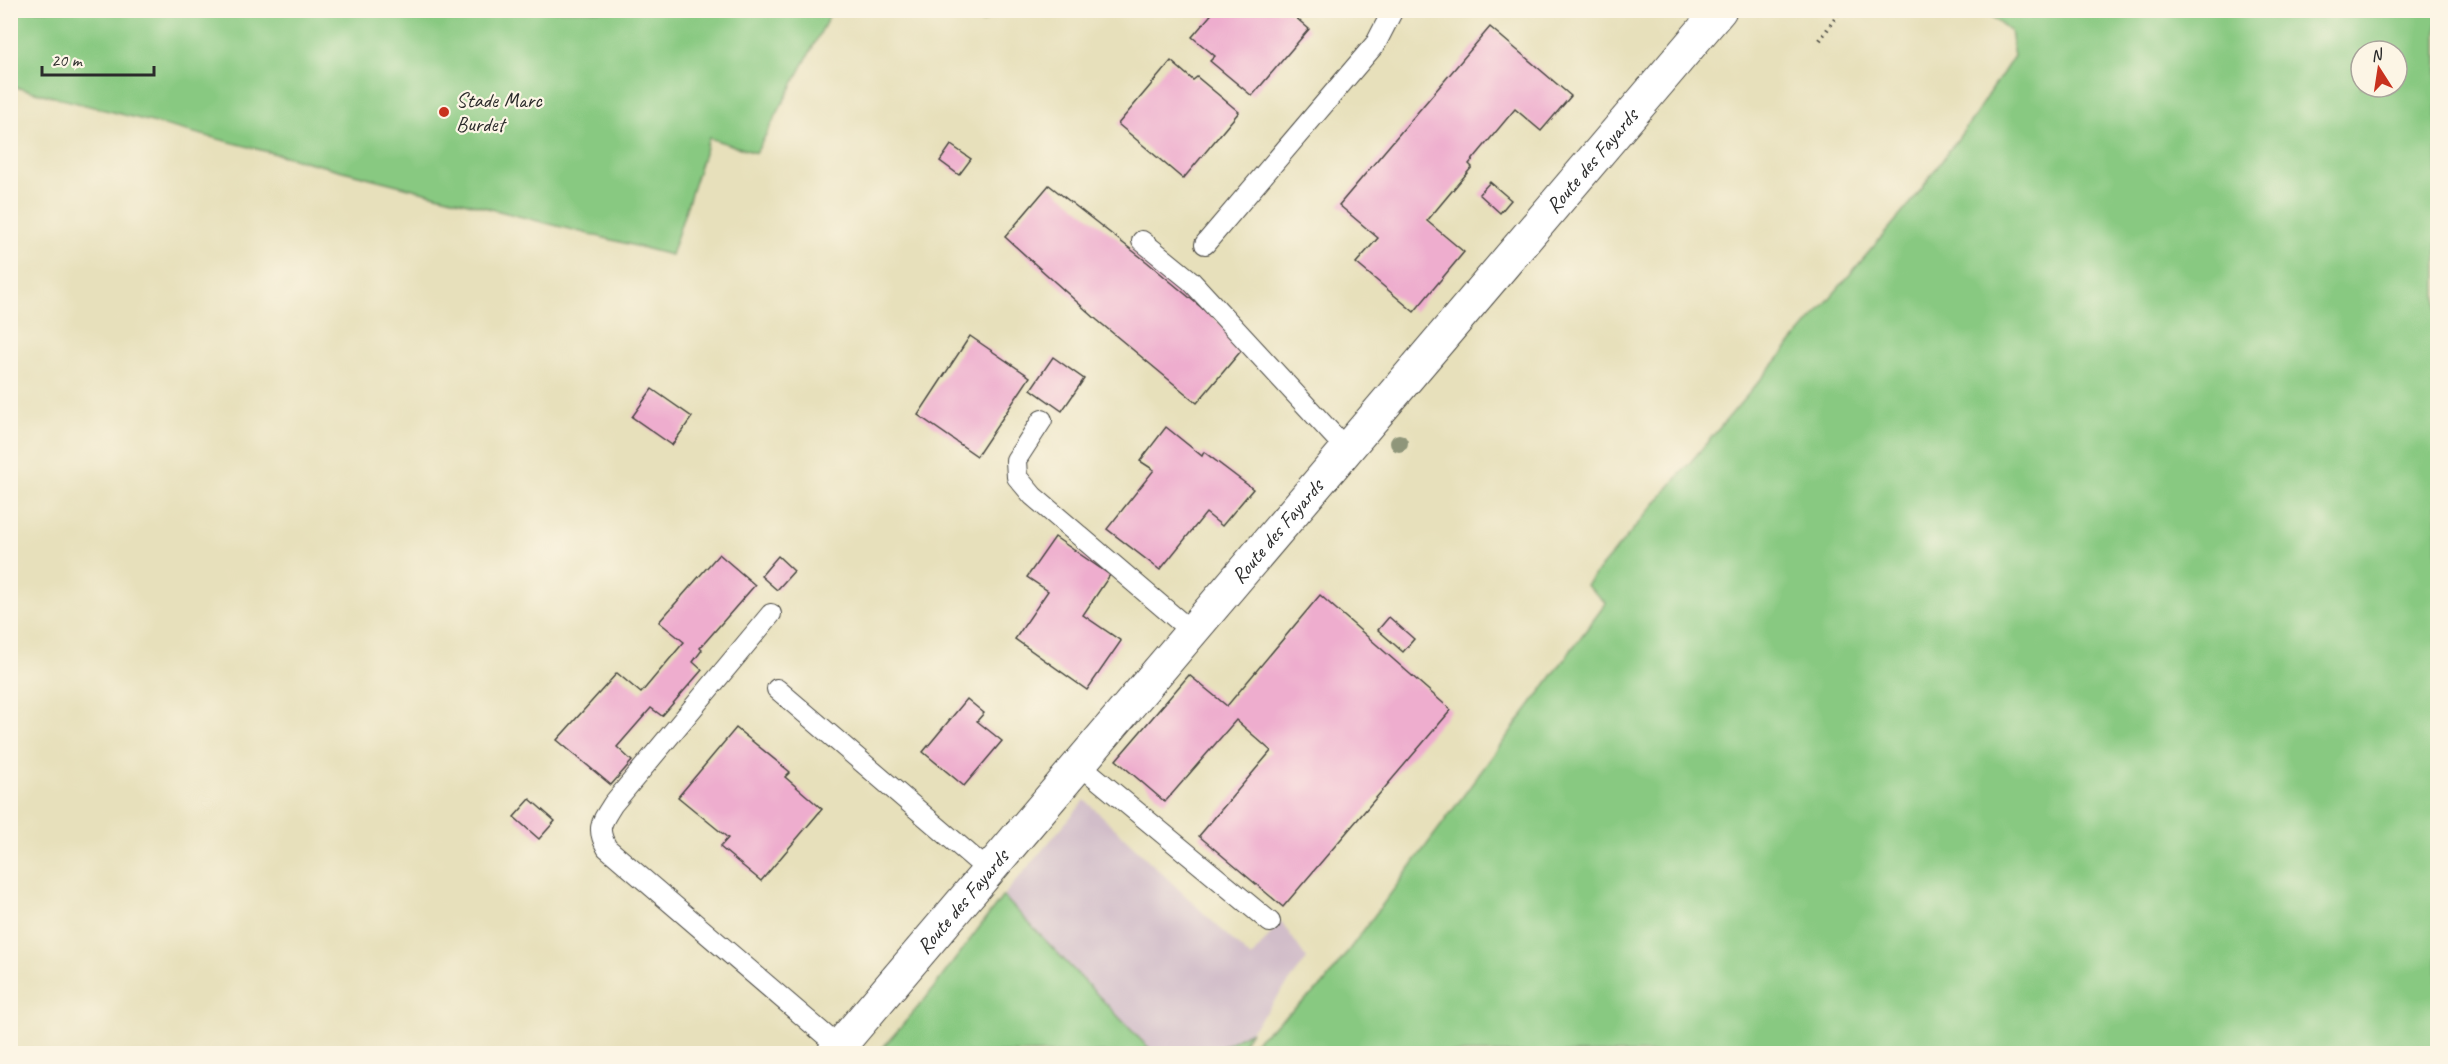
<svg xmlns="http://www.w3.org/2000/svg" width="2448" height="1064" font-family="Caveat,sans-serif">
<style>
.industrial{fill:#d1bdc9}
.green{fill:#88c981;stroke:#5a7a56;stroke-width:1.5;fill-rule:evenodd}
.building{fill:#eeadce}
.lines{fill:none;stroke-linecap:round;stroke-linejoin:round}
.service-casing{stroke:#474641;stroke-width:22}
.secondary-casing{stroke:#474641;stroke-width:35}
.path{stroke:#474641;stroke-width:4;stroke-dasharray:1.5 4.5;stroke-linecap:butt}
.service{stroke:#fff;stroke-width:20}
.secondary{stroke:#fff;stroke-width:33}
.tree{fill:#8f967a}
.poi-dot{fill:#c8321e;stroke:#fcf5e5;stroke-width:2}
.labels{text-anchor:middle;stroke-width:4.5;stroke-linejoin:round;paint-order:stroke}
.poi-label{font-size:21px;fill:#2b2b2b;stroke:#fcf5e5;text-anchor:start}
.street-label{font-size:21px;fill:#2b2b2b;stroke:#fcf5e5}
</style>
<rect width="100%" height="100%" fill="#fcf5e5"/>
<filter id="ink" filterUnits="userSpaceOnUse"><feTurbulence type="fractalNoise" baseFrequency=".0167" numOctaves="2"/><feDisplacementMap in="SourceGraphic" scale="12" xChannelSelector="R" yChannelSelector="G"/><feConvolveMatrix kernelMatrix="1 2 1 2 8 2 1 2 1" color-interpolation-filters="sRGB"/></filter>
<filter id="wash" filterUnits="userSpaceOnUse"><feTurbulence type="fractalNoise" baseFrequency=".008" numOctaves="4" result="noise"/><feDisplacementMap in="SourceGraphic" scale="24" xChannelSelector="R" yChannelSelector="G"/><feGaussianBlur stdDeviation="1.35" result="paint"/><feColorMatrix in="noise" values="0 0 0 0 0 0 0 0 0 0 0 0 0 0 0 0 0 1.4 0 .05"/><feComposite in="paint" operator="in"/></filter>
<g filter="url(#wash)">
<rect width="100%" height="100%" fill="#e7e0bb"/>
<!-- industrial -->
<polygon class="industrial" points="1085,800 1251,958 1281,921 1307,959 1251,1031 1211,1053 1154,1053 1003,896"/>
<!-- green -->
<g class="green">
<polygon points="10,11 11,10 832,11 756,153 709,138 671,255 11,86"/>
<polygon points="956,11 1002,11 982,22"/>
<path d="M1985 11H2437V1053H1241L1323 985 1606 603 1586 585 1914 199 1976 114 2014 56 2010 31ZM2361 51H2397V87H2361Z"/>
<polygon points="1003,896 1135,1034 1154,1053 878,1053 926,998"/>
<polygon points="1251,1031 1237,1053 1211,1053"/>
</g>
<g id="blocks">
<!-- building -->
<g class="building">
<polygon points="1215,10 1287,10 1309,29 1252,96 1210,61 1215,56 1192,37"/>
<polygon points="1490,27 1571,96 1541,131 1515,109 1469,164 1472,167 1427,221 1464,252 1414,312 1356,263 1378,238 1339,205"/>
<polygon points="1171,61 1193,80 1197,77 1239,112 1183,179 1118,124"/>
<polygon points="951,145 971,159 959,175 940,161"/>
<polygon points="1490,182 1511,200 1500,213 1479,194"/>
<polygon points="1049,185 1147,262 1246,345 1197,403 1097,320 1005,237"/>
<polygon points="970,336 1030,377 977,456 918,415"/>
<polygon points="1053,357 1084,379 1062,411 1031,389"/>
<polygon points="652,389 692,417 672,445 632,417"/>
<polygon points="1166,427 1202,456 1204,452 1253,489 1222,526 1206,513 1160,570 1107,529 1154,470 1140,461"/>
<polygon points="1055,537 1110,575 1083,615 1121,641 1087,690 1015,639 1048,591 1027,577"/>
<polygon points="719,554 755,585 700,648 702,650 693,662 702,670 662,716 651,708 617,747 632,761 611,785 557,740 617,673 641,693 684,642 659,622"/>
<polygon points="778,556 794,571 777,590 761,576"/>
<polygon points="1320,595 1451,710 1283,907 1199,836 1271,751 1236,720 1165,802 1116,760 1189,675 1227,706"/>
<polygon points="1389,617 1414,639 1403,652 1378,630"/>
<polygon points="967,699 984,713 977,721 1002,741 964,786 923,752"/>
<polygon points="736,728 790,772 785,777 822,809 761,881 720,847 728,838 678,797"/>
<polygon points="530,799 555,821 539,839 514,817"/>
</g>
</g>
</g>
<g filter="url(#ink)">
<use href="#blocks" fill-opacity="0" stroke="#474641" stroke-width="1.5"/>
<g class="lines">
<!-- service casing -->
<g class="service-casing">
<g id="service">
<polyline points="1142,241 1191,281 1347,450"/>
<polyline points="1205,244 1376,43 1393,10"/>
<polyline points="1042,420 1016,460 1017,477 1033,496 1192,632"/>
<path d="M771 614 613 804C601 823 596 828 607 848L839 1047"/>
<polyline points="777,689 990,872"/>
<polyline points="1079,764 1270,922"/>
</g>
</g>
<!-- secondary casing -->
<g class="secondary-casing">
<g id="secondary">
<path id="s1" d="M833 1054 1720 10"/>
</g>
</g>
<!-- path -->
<polyline class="path" points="1820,40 1841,10"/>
<!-- service -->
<use href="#service" class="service"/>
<!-- secondary -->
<use href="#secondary" class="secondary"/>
</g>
<!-- trees -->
<circle class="tree" cx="1399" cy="443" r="9"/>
</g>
<!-- markers -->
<circle class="poi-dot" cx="444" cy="112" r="6"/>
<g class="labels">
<!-- poi labels -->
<g class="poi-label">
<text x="456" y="107">Stade Marc<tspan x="456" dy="24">Burdet</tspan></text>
</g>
<!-- street labels -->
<g class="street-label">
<text dy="7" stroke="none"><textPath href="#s1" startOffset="1172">Route des Fayards</textPath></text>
<text dy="7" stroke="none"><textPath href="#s1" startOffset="686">Route des Fayards</textPath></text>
<text dy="7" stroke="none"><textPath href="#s1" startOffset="200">Route des Fayards</textPath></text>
</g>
</g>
<!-- margin -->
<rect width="2448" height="1064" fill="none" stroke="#fcf5e5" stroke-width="36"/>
<!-- north arrow -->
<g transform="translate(2379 69) rotate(348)"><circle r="28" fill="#fcf5e5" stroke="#a8a49b" stroke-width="1.5"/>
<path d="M0-4.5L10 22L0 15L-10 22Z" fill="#c8321e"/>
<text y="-9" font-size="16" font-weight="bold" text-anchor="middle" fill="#2b2b2b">N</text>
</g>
<!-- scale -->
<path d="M42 66v9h112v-9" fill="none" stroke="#2b2b2b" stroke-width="3"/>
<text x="51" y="66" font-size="18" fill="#2b2b2b" stroke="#fcf5e5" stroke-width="4.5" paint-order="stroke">20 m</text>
</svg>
